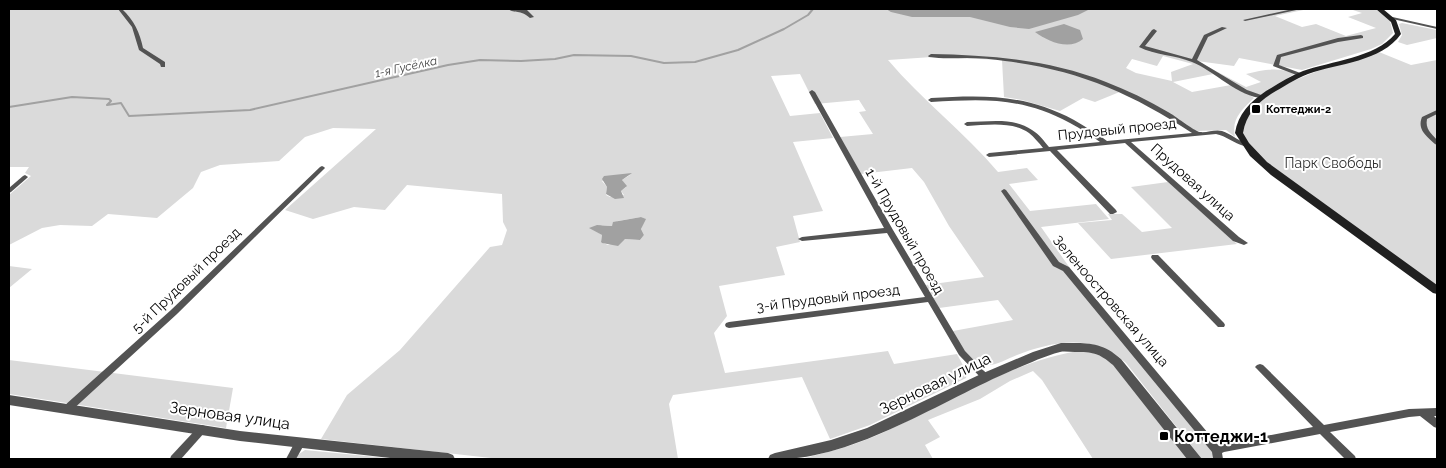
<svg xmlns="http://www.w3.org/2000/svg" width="1446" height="468" font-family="Raleway,sans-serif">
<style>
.green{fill:#dadada;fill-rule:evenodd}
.water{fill:#a1a1a1}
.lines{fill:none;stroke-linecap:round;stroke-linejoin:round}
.stream{stroke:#a1a1a1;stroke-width:2}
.minor{fill:#535353;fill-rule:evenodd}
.tertiary{fill:#535353;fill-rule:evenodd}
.secondary{fill:#202020;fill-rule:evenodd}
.poi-dot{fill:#000;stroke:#fff;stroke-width:2}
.labels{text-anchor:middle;stroke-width:4;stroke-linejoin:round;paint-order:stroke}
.far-poi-label{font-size:11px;font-weight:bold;fill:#000;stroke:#fff;text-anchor:start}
.far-water-label{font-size:12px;font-style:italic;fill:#424242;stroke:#fff}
.street-label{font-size:14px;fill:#000;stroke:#fff}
.park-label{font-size:14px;fill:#313131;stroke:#fff}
.near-street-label{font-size:16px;fill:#000;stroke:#fff}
.near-poi-label{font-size:16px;font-weight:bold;fill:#000;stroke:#fff;text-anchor:start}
</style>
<rect width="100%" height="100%" fill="#fff"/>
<!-- green -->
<g class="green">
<path d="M9 9H1308L1275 16 1302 27 1316 24 1346 36 1376 28 1348 17 1362 13 1350 9H1376L1390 21 1393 33 1382 44 1371 49 1302 70 1239 58 1234 66 1197 61 1246 87 1261 82 1246 74C1263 70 1278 66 1294 74L1261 95 1246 92 1254 98C1242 110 1231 118 1235 137L1226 130 1198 131 1190 129 1122 91 1095 102 1083 98 1060 111 1022 100 1004 97 1002 60 932 57 888 60C922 100 964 132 998 172L1027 168 1038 180 1009 184 1030 211 1096 204 1109 219 1041 227 1072 271 1215 443 1221 446 1213 450 1212 459H1202L1126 363C1095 333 1053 341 1017 355 1007 359 994 367 983 365 968 362 960 343 953 331L1013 320 998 300 939 308 926 285 984 277 949 226 924 182 912 168 861 174 840 137 873 134 859 112 866 111 859 100 815 104 800 74 771 76 790 116 820 113 833 138 793 142 823 211 793 216 800 242 776 247 785 275 719 286 727 316 714 333 725 373 888 351 894 364 957 354 967 373 966 378 870 425 830 439 802 377 673 395 669 404 678 459H500L321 439 347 395 400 350 490 247 502 245 507 230 503 222 502 194 407 185 385 210 354 207 313 219 285 210 376 129 333 128 305 137 279 161 220 165 201 172 193 188 157 218 108 214 92 226 60 225 42 228 9 245V195L31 176 25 173 29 167H9ZM1163 56 1193 64 1171 72 1172 81 1136 73 1126 68 1132 59 1157 66ZM1213 74 1231 85 1192 92 1173 82ZM630 175 622 180 626 187 621 191 624 195 610 197 606 195 607 187 602 181ZM641 217 645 219 641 229 644 235 640 240 625 239 608 245 601 242 602 235 596 231 602 225 612 226 618 221Z"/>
<polygon points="1402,23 1437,30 1437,38 1407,45 1398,42 1402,35 1399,24"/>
<path d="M1379 52 1411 65 1437 60V288L1281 175C1267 162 1252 151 1242 134 1244 128 1245 120 1248 115 1270 81 1342 63 1379 52Z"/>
<polygon points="1168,182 1237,244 1111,259 1078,223 1112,220 1108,214 1122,214 1142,232 1172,228 1131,187"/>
<polygon points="9,266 32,269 9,288"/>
<path d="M1084 350 1105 357 1112 363 1188 459H1093L1042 380 1033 371 1010 381 980 399 928 420 940 437 925 445 933 459H800C827 453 855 445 880 434 947 404 1010 361 1084 350Z"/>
<polygon points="9,360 233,388 226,428 9,394"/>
<polygon points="305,450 397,459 286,459 289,454 299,454"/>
</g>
<!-- water -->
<g class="water">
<polygon points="886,9 1090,9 1078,15 1029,29 1010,27 970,17 912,17 891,12"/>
<path d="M1064 24 1080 30 1083 39C1069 51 1047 41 1035 32Z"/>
<polygon points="632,173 622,180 627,186 621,191 624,198 615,199 606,194 607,187 602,179 604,176"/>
<polygon points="641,217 646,219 641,229 644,235 640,240 625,239 618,246 602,243 601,242 602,235 589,228 597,225 612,226 613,222"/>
</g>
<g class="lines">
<!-- stream -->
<polyline class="stream" points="9,107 72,97 109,99 111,101 107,105 121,103 129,116 250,110 448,65 480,60 521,61 555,59 574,55 631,56 664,63 695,62 738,50 784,29 808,15 813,9"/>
<!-- minor -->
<g class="minor">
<path d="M118 9H122C134 20 140 33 143 48L165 62V67H161L160 64 139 50 132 27Z"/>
<path d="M508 9 527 10 534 17 530 18C520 9 515 14 508 9Z"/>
<polygon points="1293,9 1301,9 1245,21 1243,20"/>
<polygon points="1388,16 1437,27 1437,29 1388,18"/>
<path d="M1222 27 1227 28 1208 37 1197 60 1247 90 1264 96V98C1241 99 1213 70 1192 62 1175 55 1155 55 1139 47L1152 30 1154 29 1157 31 1145 46 1192 59 1204 35Z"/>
<polygon points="1361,35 1363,36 1363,38 1338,42 1281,57 1279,65 1303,74 1303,76 1299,76 1273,66 1277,55 1338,38"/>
<path d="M931 54C991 55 1050 60 1106 82 1127 90 1148 100 1168 112 1174 115 1194 131 1200 132 1207 133 1215 129 1222 131 1231 134 1237 140 1246 143L1247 144 1244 146C1234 143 1226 136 1216 134L1131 142 1239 237 1248 243 1244 245 1233 241 1125 143 1057 150 1116 210 1117 212 1113 214H1110L1050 151 989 157 986 155 989 153 1043 148C1039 143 1034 137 1029 133 1012 121 987 125 967 126L964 124 967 122C988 122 1014 117 1032 130 1039 134 1044 141 1049 147L1100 142C1091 135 1081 129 1070 123 1021 97 985 99 931 102L928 100 931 98C985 95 1025 94 1074 120 1085 127 1097 133 1107 141L1192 133C1131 93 1078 70 1005 61 993 59 980 58 967 58 955 58 942 59 929 57L928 56Z"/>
<polygon points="812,90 815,92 893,230 965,351 988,375 990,377 988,379 985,380 982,379 959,355 928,302 729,328 726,327 725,325 726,323 729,322 925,297 887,233 802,241 798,239 802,237 884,228 809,92"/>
<path d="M1437 110V114L1427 119C1425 129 1431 133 1437 140V145L1435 144C1426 136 1417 129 1422 117Z"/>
<polygon points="322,166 324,167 325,168 324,169 177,314 70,412 67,413 64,412 62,409 64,406 171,310 320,167"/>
<polygon points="25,175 28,177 27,178 11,192 9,193 9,188 23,176"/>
<polygon points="1004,189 1006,190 1059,262 1069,267 1218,445 1313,427 1257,369 1255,367 1257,365 1260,364 1263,365 1324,425 1409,409 1437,408 1437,416 1434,416 1437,419 1437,428 1434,427 1420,416 1409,417 1330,432 1355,456 1356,459 1345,459 1320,434 1224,452 1222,453 1223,459 1213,459 1212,452 1063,271 1053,266 1001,191"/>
<polygon points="1152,255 1158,255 1224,323 1225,325 1224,327 1218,327 1152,259 1151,257"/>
<polygon points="202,425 205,426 207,429 205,432 181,459 170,459 171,456 199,426"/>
<polygon points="300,439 304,440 305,443 296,459 286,459 296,440"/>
</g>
<!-- tertiary -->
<g class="tertiary">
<path d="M1061 343C1086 343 1101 341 1121 359L1202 459H1187L1113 365C1099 353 1093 352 1075 352 1070 352 1064 351 1060 352 1044 356 1028 364 1013 370 940 401 848 464 768 459L770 455 775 453 831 440 867 428 981 374 1033 352Z"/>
<polygon points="9,395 240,431 448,453 453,455 455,459 399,459 240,441 9,405"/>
</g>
<!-- secondary -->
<path class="secondary" d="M1376 9H1383L1396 20 1401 34C1381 62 1339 63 1308 74 1295 79 1283 87 1271 94 1256 104 1246 115 1243 133L1249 143 1267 162 1437 285V294L1433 293 1271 175 1250 156 1235 133C1238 114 1250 102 1266 91 1278 84 1290 76 1303 71 1331 61 1375 58 1395 34L1391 22Z"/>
</g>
<!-- markers -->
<g class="poi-dot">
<rect x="1251" y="104" width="10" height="10" rx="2.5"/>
<rect x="1159" y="431" width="10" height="10" rx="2.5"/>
</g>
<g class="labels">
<!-- far-poi labels -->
<g class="far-poi-label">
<text x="1266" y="113">Коттеджи-2</text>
</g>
<!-- far-water labels -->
<g class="far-water-label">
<text transform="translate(406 67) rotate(-12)" y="4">1-я Гусёлка</text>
</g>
<!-- street labels -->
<g class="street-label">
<text transform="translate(1117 129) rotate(-6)" y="5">Прудовый проезд</text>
<text transform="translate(1193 182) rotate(42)" y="5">Прудовая улица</text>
<text transform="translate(905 231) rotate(60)" y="5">1-й Прудовый проезд</text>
<text transform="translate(186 280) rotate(-44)" y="5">5-й Прудовый проезд</text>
<text transform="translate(828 298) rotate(-7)" y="5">3-й Прудовый проезд</text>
<text transform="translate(1111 301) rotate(49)" y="5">Зеленоостровская улица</text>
</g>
<!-- park labels -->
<g class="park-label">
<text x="1333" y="168">Парк Свободы</text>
</g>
<!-- near-street labels -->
<g class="near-street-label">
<text transform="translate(935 383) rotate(-26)" y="6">Зерновая улица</text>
<text transform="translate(230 415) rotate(8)" y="6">Зерновая улица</text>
</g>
<!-- near-poi labels -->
<g class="near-poi-label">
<text x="1174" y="442">Коттеджи-1</text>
</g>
</g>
<!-- border -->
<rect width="1446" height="468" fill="none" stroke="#000000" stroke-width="20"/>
</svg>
